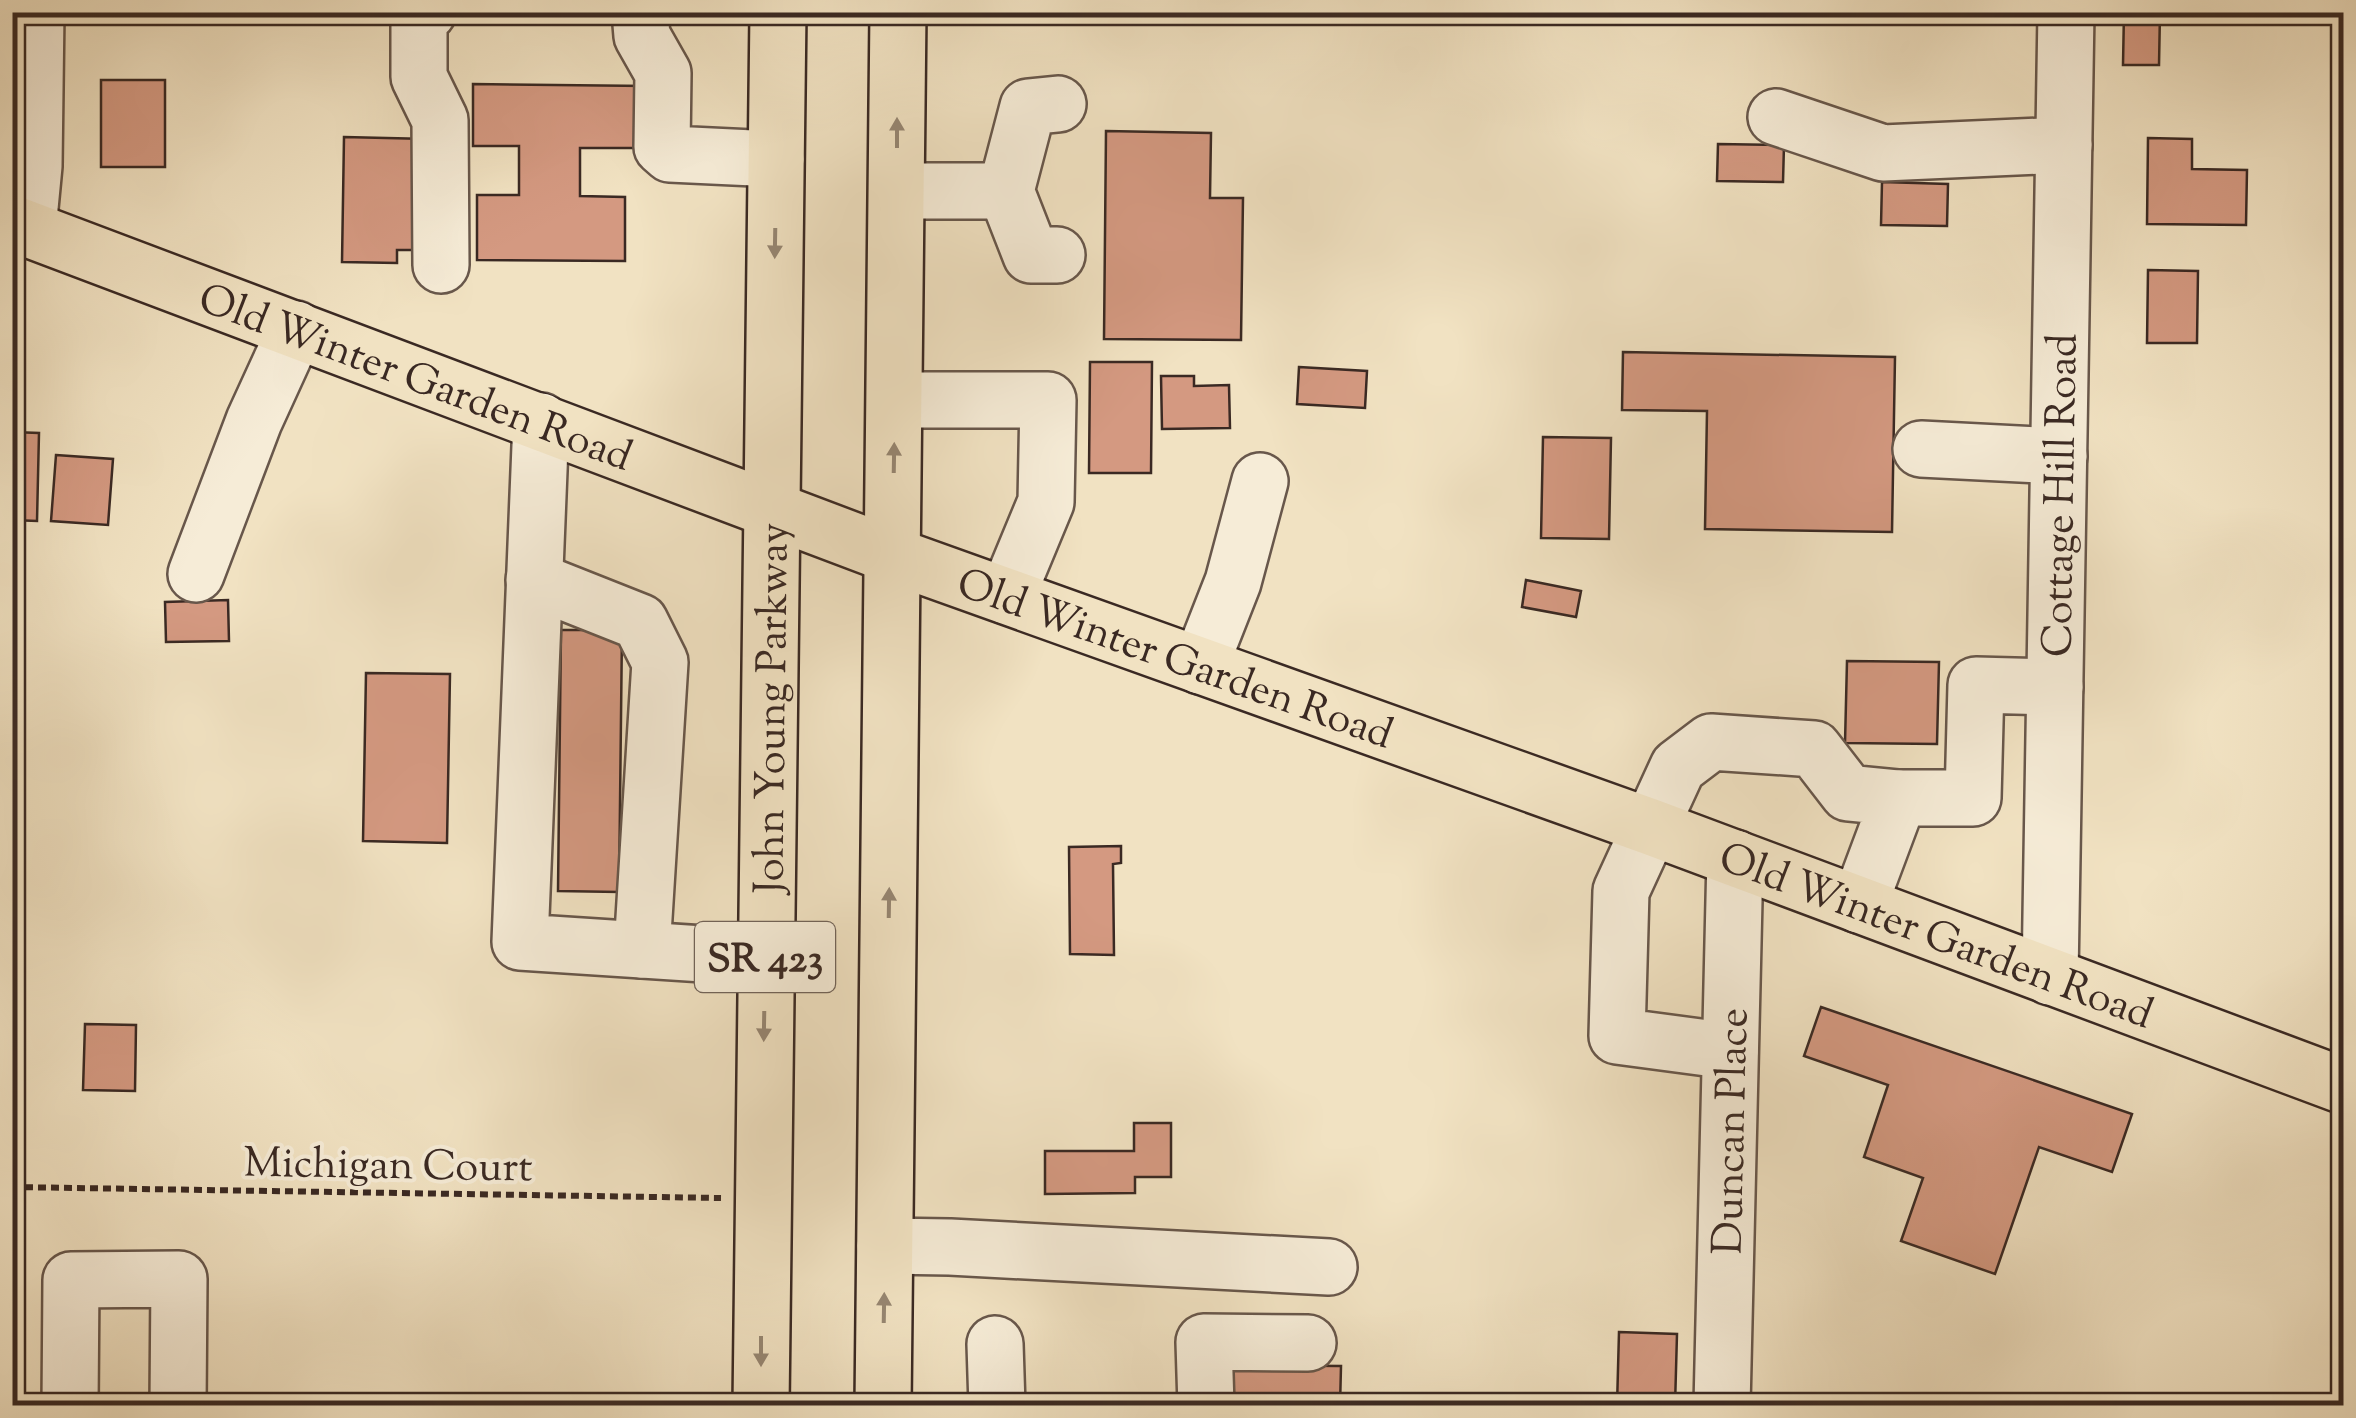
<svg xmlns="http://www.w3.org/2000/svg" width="2356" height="1418" font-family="'Sorts Mill Goudy',serif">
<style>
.building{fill:#d49981;stroke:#3a2923;stroke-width:2.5}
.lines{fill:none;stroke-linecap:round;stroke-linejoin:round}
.minor-casing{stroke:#68574b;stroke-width:60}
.major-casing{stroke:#3a2923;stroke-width:60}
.path{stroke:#3a2923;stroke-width:6;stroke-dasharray:8 5;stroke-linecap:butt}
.minor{stroke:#f6ecd7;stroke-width:55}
.major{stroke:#f1e2c2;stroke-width:55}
.oneway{fill:#968672}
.labels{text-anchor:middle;stroke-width:8;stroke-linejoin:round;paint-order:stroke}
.shield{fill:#f6ecd7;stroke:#726459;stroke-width:2.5}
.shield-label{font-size:40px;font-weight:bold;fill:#3a2923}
.street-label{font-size:42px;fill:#3a2923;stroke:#f6ecd7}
</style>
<rect width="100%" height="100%" fill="#f1e2c2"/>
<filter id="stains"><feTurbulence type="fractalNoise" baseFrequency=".002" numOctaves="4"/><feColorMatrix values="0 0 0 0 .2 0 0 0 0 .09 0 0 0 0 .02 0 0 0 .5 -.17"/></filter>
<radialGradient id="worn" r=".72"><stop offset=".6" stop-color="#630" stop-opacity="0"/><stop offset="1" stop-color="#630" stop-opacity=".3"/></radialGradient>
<!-- building -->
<g class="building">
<polygon points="2124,12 2160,12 2159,65 2123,65"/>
<rect x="101" y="80" width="64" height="87"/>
<polygon points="473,84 647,86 647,148 580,148 580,196 625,197 625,261 477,260 477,195 519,195 519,146 473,146"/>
<polygon points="1106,131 1211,133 1210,198 1243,198 1241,340 1104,339"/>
<polygon points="344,137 428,139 427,250 397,250 397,263 342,262"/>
<polygon points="2148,138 2192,139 2192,169 2247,170 2246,225 2147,224"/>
<polygon points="1718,144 1784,145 1783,182 1717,181"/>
<polygon points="1882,182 1948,184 1947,226 1881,225"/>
<polygon points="2148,270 2198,271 2197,343 2147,343"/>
<polygon points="1623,352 1895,357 1892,532 1705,529 1707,411 1622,410"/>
<polygon points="1090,362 1152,362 1151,473 1089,473"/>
<polygon points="1299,367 1367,371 1365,408 1297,404"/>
<polygon points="1161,376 1194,376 1194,386 1229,385 1230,428 1162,429"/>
<polygon points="12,432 39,433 37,521 12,520"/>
<polygon points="1543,437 1611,438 1609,539 1541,538"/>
<polygon points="56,455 113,459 108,525 51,521"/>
<polygon points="1526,580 1581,591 1576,617 1522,607"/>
<polygon points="228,600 229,641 166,642 165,602"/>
<polygon points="561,630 622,630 619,892 558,891"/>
<polygon points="1847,661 1939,662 1937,744 1845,743"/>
<polygon points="366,673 450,674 447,843 363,841"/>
<polygon points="1121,846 1121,863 1113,864 1114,955 1070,954 1069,847"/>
<polygon points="1821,1007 2132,1114 2112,1172 2039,1147 1995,1274 1901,1241 1923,1178 1864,1157 1888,1085 1804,1056"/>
<polygon points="85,1024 136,1025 135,1091 83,1090"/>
<polygon points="1134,1123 1171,1123 1171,1177 1135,1177 1135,1193 1045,1194 1045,1151 1134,1151"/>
<polygon points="1619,1332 1677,1334 1675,1406 1617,1406"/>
<polygon points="1217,1365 1341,1366 1340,1406 1217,1406"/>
</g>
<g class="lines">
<!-- minor casing -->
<g class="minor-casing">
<g id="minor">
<polyline points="428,12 419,19 419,77 440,120 441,265"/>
<polyline points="640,12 642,36 663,73 662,147 670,154 776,159"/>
<polyline points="1776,117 1883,153 2064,145"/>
<polyline points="897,191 1006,191"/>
<polyline points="28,229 34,166 36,12"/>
<polyline points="1057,255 1031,255 1006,191 1028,107 1058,104"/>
<polyline points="895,400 1048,400 1046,502 1007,596"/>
<polyline points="541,421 520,942 765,958"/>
<polyline points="1921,449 2059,456"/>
<polyline points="196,574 254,421 296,329"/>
<polyline points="534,580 640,622 660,662 642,950"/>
<polyline points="1200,666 1233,582 1260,481"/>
<polyline points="1899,798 1973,798 1976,685 2055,687"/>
<path id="s1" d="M2050 977 2066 12"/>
<polyline points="1730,1051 1617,1036 1621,891 1678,767 1711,742 1814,749 1848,793 1899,798 1859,905"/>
<polyline points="885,1246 950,1247 1329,1267"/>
<polyline points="995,1344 997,1406"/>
<polyline points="70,1406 71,1280 179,1279 178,1406"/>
<polyline points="1206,1406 1204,1342 1308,1343"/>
<path id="s2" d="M1722 1406 1735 858"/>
</g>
</g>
<!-- major casing -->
<g class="major-casing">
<g id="major">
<path id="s3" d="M12 223 894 556 1651 827 2344 1086"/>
<path id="s4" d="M761 1406 778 12"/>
<polyline points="883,1406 898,12"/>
</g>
</g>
<!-- path -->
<polyline class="path" points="12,1187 721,1198"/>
<!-- minor -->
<use href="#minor" class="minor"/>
<!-- major -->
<use href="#major" class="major"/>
</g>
<!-- one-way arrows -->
<defs><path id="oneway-solid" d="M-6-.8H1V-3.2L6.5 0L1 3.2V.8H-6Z" transform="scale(2.5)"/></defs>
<g class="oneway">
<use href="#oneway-solid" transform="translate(897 133) rotate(-90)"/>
<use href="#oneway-solid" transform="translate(775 243) rotate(91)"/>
<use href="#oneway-solid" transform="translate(894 458) rotate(-89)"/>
<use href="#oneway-solid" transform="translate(889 903) rotate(-89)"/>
<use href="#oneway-solid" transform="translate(764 1026) rotate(91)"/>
<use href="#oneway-solid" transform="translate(884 1308) rotate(-89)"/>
<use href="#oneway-solid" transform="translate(761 1351) rotate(90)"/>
</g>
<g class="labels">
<!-- shield labels -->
<rect class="shield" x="695" y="922" width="140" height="70" rx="8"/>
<g class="shield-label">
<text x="765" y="971">SR 423</text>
</g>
<!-- street labels -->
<g class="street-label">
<text dy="15" stroke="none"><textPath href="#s3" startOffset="432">Old Winter Garden Road</textPath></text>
<text dy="15" stroke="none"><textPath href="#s1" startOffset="482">Cottage Hill Road</textPath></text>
<text dy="15" stroke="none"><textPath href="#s3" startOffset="1242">Old Winter Garden Road</textPath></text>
<text dy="15" stroke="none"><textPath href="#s4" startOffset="698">John Young Parkway</textPath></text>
<text dy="15" stroke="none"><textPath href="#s3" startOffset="2052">Old Winter Garden Road</textPath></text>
<text dy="15" stroke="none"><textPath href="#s2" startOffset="275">Duncan Place</textPath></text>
<text transform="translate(388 1163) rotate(1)" y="15">Michigan Court</text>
</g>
</g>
<!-- margin -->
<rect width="2356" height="1418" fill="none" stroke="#f1e2c2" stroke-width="50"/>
<rect x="15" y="15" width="2326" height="1388" fill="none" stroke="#3a2923" stroke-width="5"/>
<rect x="25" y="25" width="2306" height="1368" fill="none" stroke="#3a2923" stroke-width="2.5"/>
<rect width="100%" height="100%" filter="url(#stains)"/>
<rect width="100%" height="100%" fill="url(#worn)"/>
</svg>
